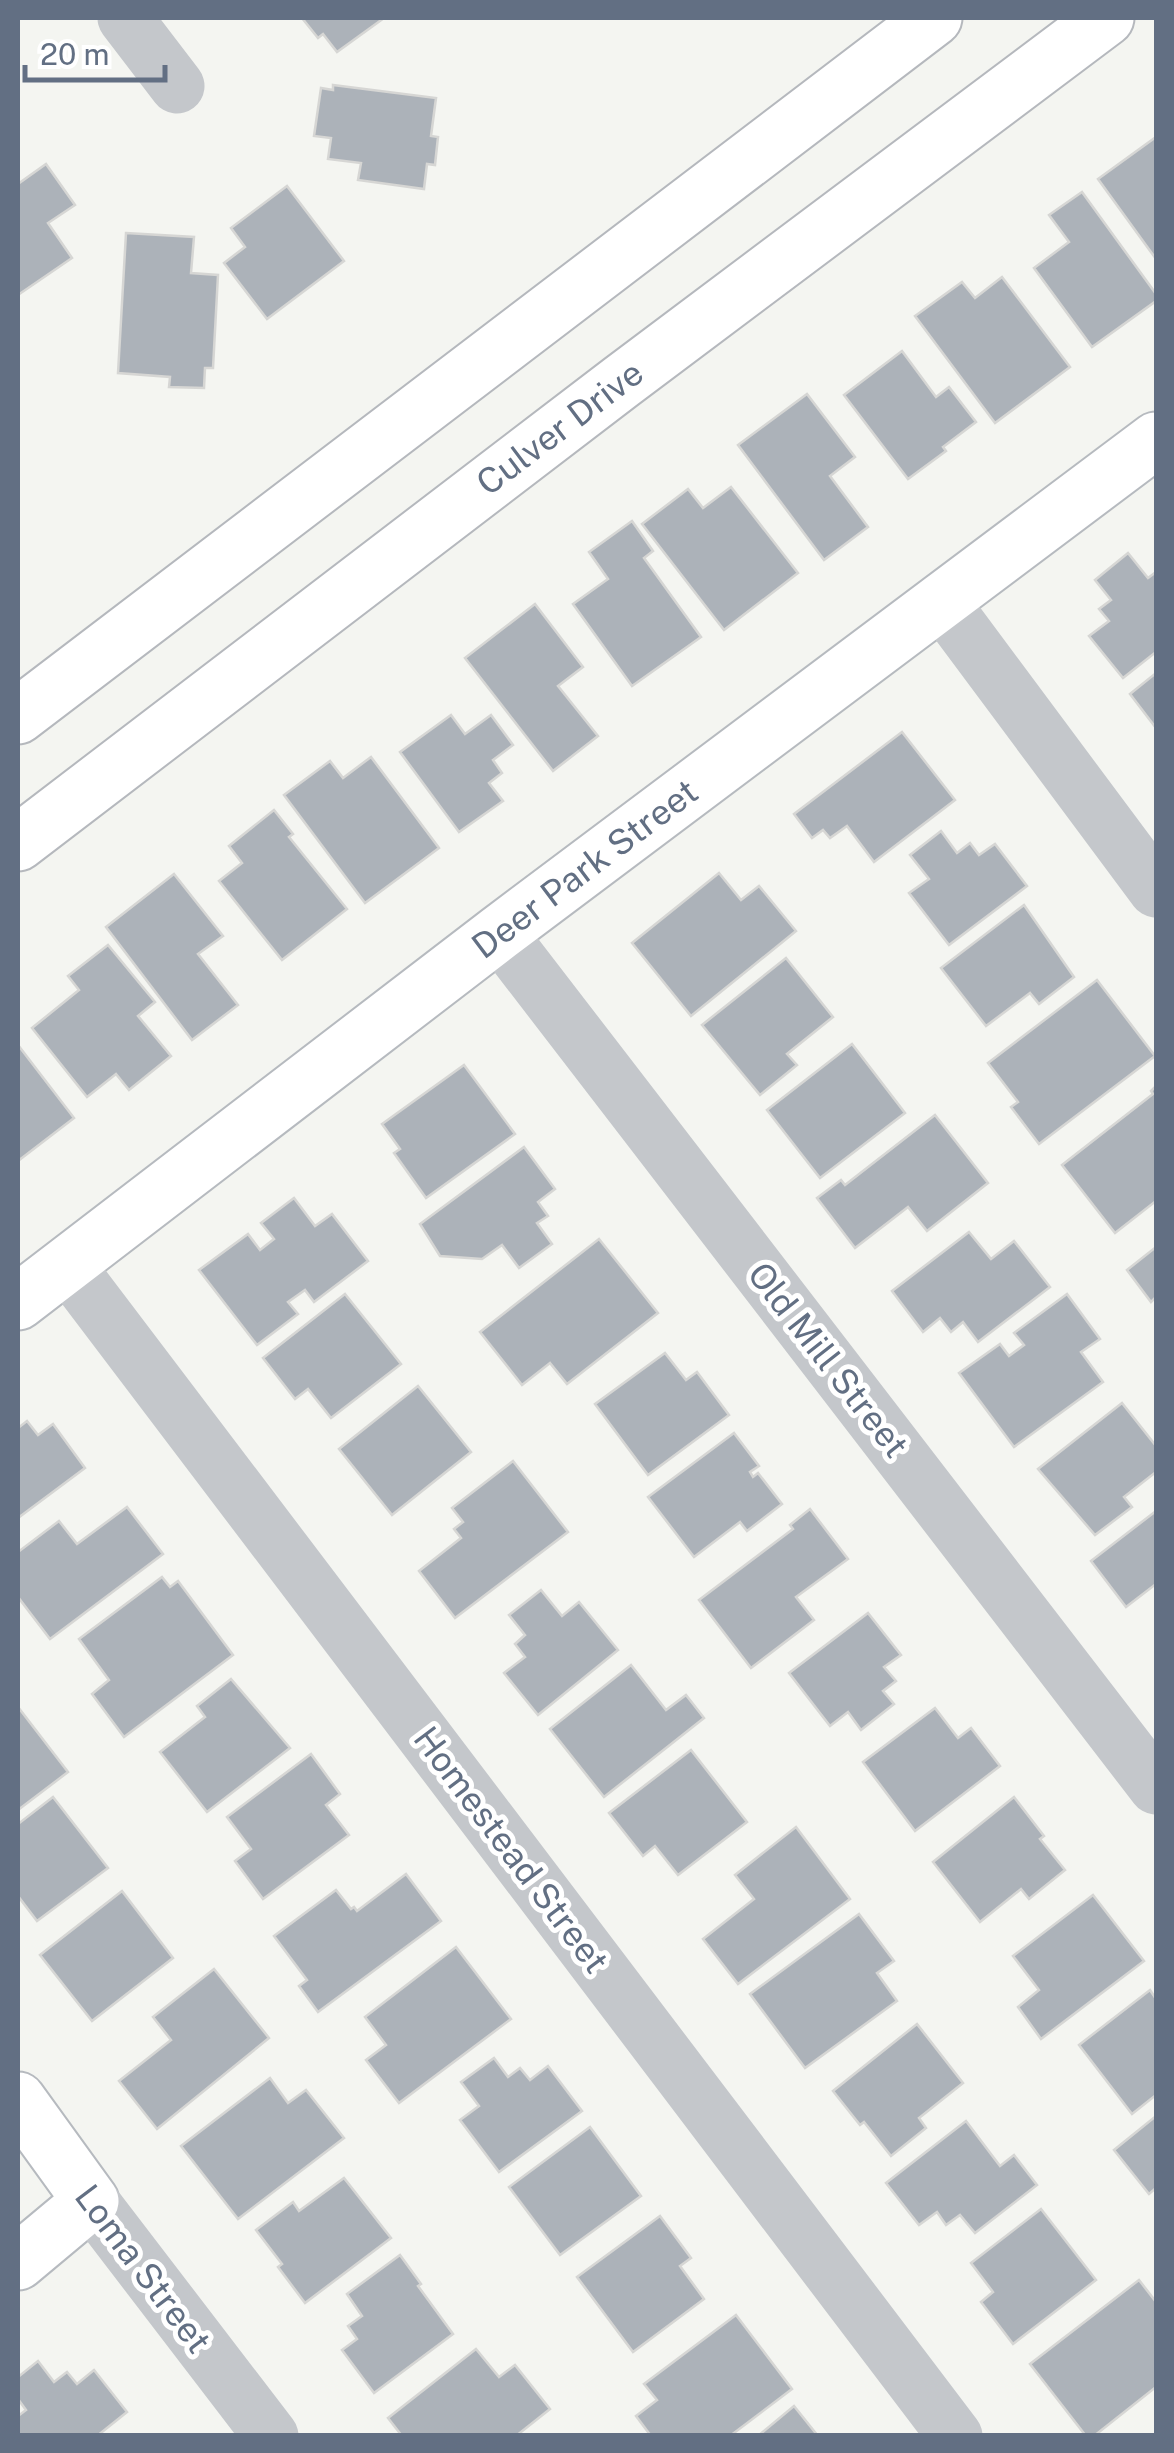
<svg xmlns="http://www.w3.org/2000/svg" width="1174" height="2453" font-family="'Public Sans',sans-serif">
<style>
.building{fill:#acb2b9;stroke:#d6d6d4;stroke-width:2.5}
.lines{fill:none;stroke-linecap:round;stroke-linejoin:round}
.secondary-casing{stroke:#b6babf;stroke-width:59}
.primary-casing{stroke:#b5b8bd;stroke-width:59}
.street{stroke:#c4c7cb;stroke-width:55}
.secondary{stroke:#fff;stroke-width:55}
.primary{stroke:#fff;stroke-width:55}
.labels{text-anchor:middle;stroke-width:10;stroke-linejoin:round;paint-order:stroke}
.street-label{font-size:35px;fill:#626f83;stroke:#fff}
</style>
<rect width="100%" height="100%" fill="#f4f5f1"/>
<!-- building -->
<g class="building">
<polygon points="302,18 384,18 337,52 323,34 318,38"/>
<polygon points="333,85 436,98 431,136 438,137 435,165 427,164 424,189 358,180 361,163 328,159 331,138 314,136 321,88 333,90"/>
<polygon points="1156,137 1156,259 1098,179"/>
<polygon points="46,164 75,205 48,223 72,258 18,295 18,184"/>
<polygon points="287,186 344,261 267,319 224,263 245,247 231,228"/>
<polygon points="1082,192 1156,294 1156,301 1092,347 1034,268 1069,242 1049,215"/>
<polygon points="126,233 194,237 191,273 218,275 213,368 205,368 204,388 169,387 170,377 118,373"/>
<polygon points="1002,277 1070,367 995,423 915,316 962,282 975,298"/>
<polygon points="902,351 936,397 949,387 976,422 943,447 946,451 908,479 844,395"/>
<polygon points="807,394 855,457 830,476 868,527 824,560 738,445"/>
<polygon points="731,487 798,573 724,630 642,524 688,489 703,508"/>
<polygon points="632,521 653,551 644,558 701,637 632,686 573,604 608,579 589,552"/>
<polygon points="1128,553 1148,578 1156,572 1156,652 1123,678 1089,636 1109,621 1099,609 1111,600 1095,580"/>
<polygon points="535,604 583,667 558,686 598,736 553,771 465,658"/>
<polygon points="1156,673 1156,728 1130,694"/>
<polygon points="451,715 465,734 491,715 513,745 493,760 502,773 489,783 503,801 459,832 400,752"/>
<polygon points="902,732 955,800 874,862 847,826 830,838 823,830 812,838 794,814"/>
<polygon points="371,757 439,848 365,903 284,795 330,761 343,778"/>
<polygon points="274,810 293,834 289,837 347,909 282,960 219,881 242,863 229,846"/>
<polygon points="941,831 957,853 970,843 979,855 995,844 1027,886 949,945 909,893 929,879 910,855"/>
<polygon points="719,873 741,900 759,886 796,931 691,1016 632,943"/>
<polygon points="174,874 223,936 198,954 238,1005 192,1040 106,927"/>
<polygon points="1024,905 1074,977 1039,1004 1030,993 986,1026 941,968"/>
<polygon points="108,945 155,1002 138,1016 171,1056 129,1090 116,1074 87,1097 32,1028 79,990 68,976"/>
<polygon points="786,958 833,1017 787,1054 797,1065 760,1095 702,1025"/>
<polygon points="1097,980 1155,1056 1039,1144 1011,1107 1018,1102 988,1063"/>
<polygon points="852,1044 905,1113 820,1178 767,1110"/>
<polygon points="18,1045 74,1118 18,1161"/>
<polygon points="464,1065 515,1134 426,1198 394,1153 400,1149 382,1124"/>
<polygon points="1156,1086 1156,1201 1115,1233 1062,1165 1153,1094 1151,1091"/>
<polygon points="935,1115 988,1183 927,1231 908,1207 855,1248 817,1198 841,1180 845,1185"/>
<polygon points="524,1147 555,1189 538,1202 548,1216 537,1223 552,1244 519,1268 502,1245 482,1259 440,1256 420,1224"/>
<polygon points="294,1198 315,1226 332,1214 368,1261 314,1302 305,1290 288,1302 298,1314 257,1345 199,1270 248,1234 260,1250 274,1239 261,1223"/>
<polygon points="969,1232 991,1259 1014,1241 1050,1287 978,1342 963,1322 951,1332 940,1318 923,1332 892,1291"/>
<polygon points="599,1239 658,1313 567,1384 550,1363 522,1385 480,1332"/>
<polygon points="1156,1247 1156,1297 1151,1302 1127,1270"/>
<polygon points="345,1294 401,1364 331,1418 308,1389 295,1399 263,1358"/>
<polygon points="1067,1294 1100,1339 1081,1352 1103,1382 1014,1447 959,1373 1000,1344 1009,1356 1024,1345 1014,1333"/>
<polygon points="665,1353 686,1380 697,1372 729,1415 648,1475 595,1404"/>
<polygon points="418,1386 471,1452 392,1515 339,1449"/>
<polygon points="1122,1403 1156,1446 1156,1472 1124,1497 1132,1507 1095,1535 1038,1469"/>
<polygon points="27,1421 38,1435 53,1424 85,1468 18,1518 18,1428"/>
<polygon points="734,1433 759,1466 750,1472 753,1477 758,1473 782,1504 747,1531 740,1522 694,1557 648,1497"/>
<polygon points="513,1461 568,1532 455,1618 419,1571 461,1538 454,1529 463,1522 452,1508"/>
<polygon points="127,1507 163,1554 50,1639 18,1597 18,1552 59,1521 77,1544"/>
<polygon points="810,1509 848,1559 796,1597 814,1620 751,1668 699,1600 793,1529 790,1525"/>
<polygon points="1156,1511 1156,1584 1126,1607 1091,1561"/>
<polygon points="162,1577 170,1587 178,1581 233,1655 124,1737 92,1694 109,1680 79,1639"/>
<polygon points="541,1590 562,1616 579,1602 618,1650 538,1715 504,1673 525,1657 515,1644 525,1635 509,1615"/>
<polygon points="868,1613 901,1655 884,1667 896,1681 883,1691 894,1704 861,1730 848,1712 830,1726 789,1673"/>
<polygon points="631,1665 666,1710 686,1695 704,1718 604,1797 550,1729"/>
<polygon points="231,1679 290,1748 207,1812 160,1752 205,1717 197,1706"/>
<polygon points="18,1707 68,1772 18,1810"/>
<polygon points="935,1708 958,1738 971,1728 1000,1766 915,1831 863,1762"/>
<polygon points="691,1750 747,1822 678,1875 655,1846 643,1856 609,1813"/>
<polygon points="311,1754 340,1794 326,1805 349,1835 263,1899 235,1861 251,1849 227,1817"/>
<polygon points="53,1797 108,1868 37,1921 18,1896 18,1824"/>
<polygon points="1014,1797 1044,1836 1040,1839 1065,1870 1029,1899 1021,1889 980,1922 933,1862"/>
<polygon points="796,1827 850,1899 738,1984 703,1939 754,1899 735,1875"/>
<polygon points="406,1874 441,1921 318,2012 299,1986 307,1980 274,1936 336,1890 351,1909 354,1907 357,1911"/>
<polygon points="122,1891 173,1958 92,2021 40,1955"/>
<polygon points="1093,1895 1144,1961 1041,2039 1018,2007 1039,1990 1013,1956"/>
<polygon points="859,1914 894,1961 877,1973 897,2001 805,2068 750,1994"/>
<polygon points="456,1947 511,2019 399,2103 366,2060 386,2045 365,2017"/>
<polygon points="214,1969 269,2038 157,2129 119,2081 171,2040 153,2017"/>
<polygon points="1150,1990 1156,1999 1156,2095 1132,2114 1079,2045"/>
<polygon points="917,2024 963,2083 919,2118 926,2128 891,2156 864,2122 860,2125 833,2091"/>
<polygon points="494,2058 508,2077 520,2068 530,2080 548,2066 582,2111 499,2172 460,2120 479,2106 461,2082"/>
<polygon points="270,2078 288,2103 306,2090 344,2138 238,2219 181,2146"/>
<polygon points="1156,2116 1156,2188 1149,2194 1114,2150"/>
<polygon points="966,2121 1000,2166 1014,2155 1037,2185 975,2233 960,2215 946,2225 937,2212 919,2225 886,2183"/>
<polygon points="590,2127 641,2196 560,2255 509,2187"/>
<polygon points="344,2178 391,2238 305,2303 278,2267 282,2264 256,2230 293,2202 299,2211"/>
<polygon points="1041,2209 1096,2280 1013,2344 981,2302 993,2292 971,2263"/>
<polygon points="660,2216 691,2258 680,2266 704,2299 633,2352 577,2277"/>
<polygon points="400,2255 421,2284 418,2286 453,2334 374,2393 342,2350 357,2339 348,2326 362,2316 347,2294"/>
<polygon points="1139,2280 1156,2302 1156,2387 1094,2436 1086,2436 1030,2364"/>
<polygon points="736,2315 792,2389 730,2436 651,2436 636,2416 657,2400 644,2384"/>
<polygon points="476,2349 499,2377 515,2365 550,2409 516,2436 402,2436 388,2418"/>
<polygon points="38,2361 54,2382 67,2372 77,2384 94,2370 127,2412 97,2436 18,2436 18,2416 26,2410 18,2399 18,2377"/>
<polygon points="794,2406 818,2436 758,2436"/>
</g>
<g class="lines">
<!-- secondary casing -->
<g class="secondary-casing">
<g id="secondary">
<polyline points="18,1302 499,933 1156,440"/>
<polyline points="18,2100 91,2201 18,2262"/>
</g>
</g>
<!-- primary casing -->
<g class="primary-casing">
<g id="primary">
<polyline points="18,716 934,18"/>
<polyline points="18,843 621,382 1106,18"/>
</g>
</g>
<!-- street -->
<g class="street">
<polyline points="125,18 177,86"/>
<polyline points="941,601 1156,890"/>
<polyline points="499,933 1156,1787"/>
<polyline points="67,1265 955,2436"/>
<polyline points="91,2201 271,2436"/>
</g>
<!-- secondary -->
<use href="#secondary" class="secondary"/>
<!-- primary -->
<use href="#primary" class="primary"/>
</g>
<g class="labels">
<!-- street labels -->
<g class="street-label">
<text transform="translate(560 428) rotate(-37)" y="12">Culver Drive</text>
<text transform="translate(585 869) rotate(-37)" y="12">Deer Park Street</text>
<text transform="translate(828 1360) rotate(52)" y="12">Old Mill Street</text>
<text transform="translate(511 1850) rotate(53)" y="12">Homestead Street</text>
<text transform="translate(143 2269) rotate(53)" y="12">Loma Street</text>
</g>
</g>
<!-- border -->
<rect width="1174" height="2453" fill="none" stroke="#626f83" stroke-width="40"/>
<!-- scale -->
<path d="M25 65v15h140v-15" fill="none" stroke="#626f83" stroke-width="5"/>
<text x="40" y="65" font-size="30" fill="#626f83" stroke="#ffffff" stroke-width="8" paint-order="stroke">20 m</text>
</svg>
